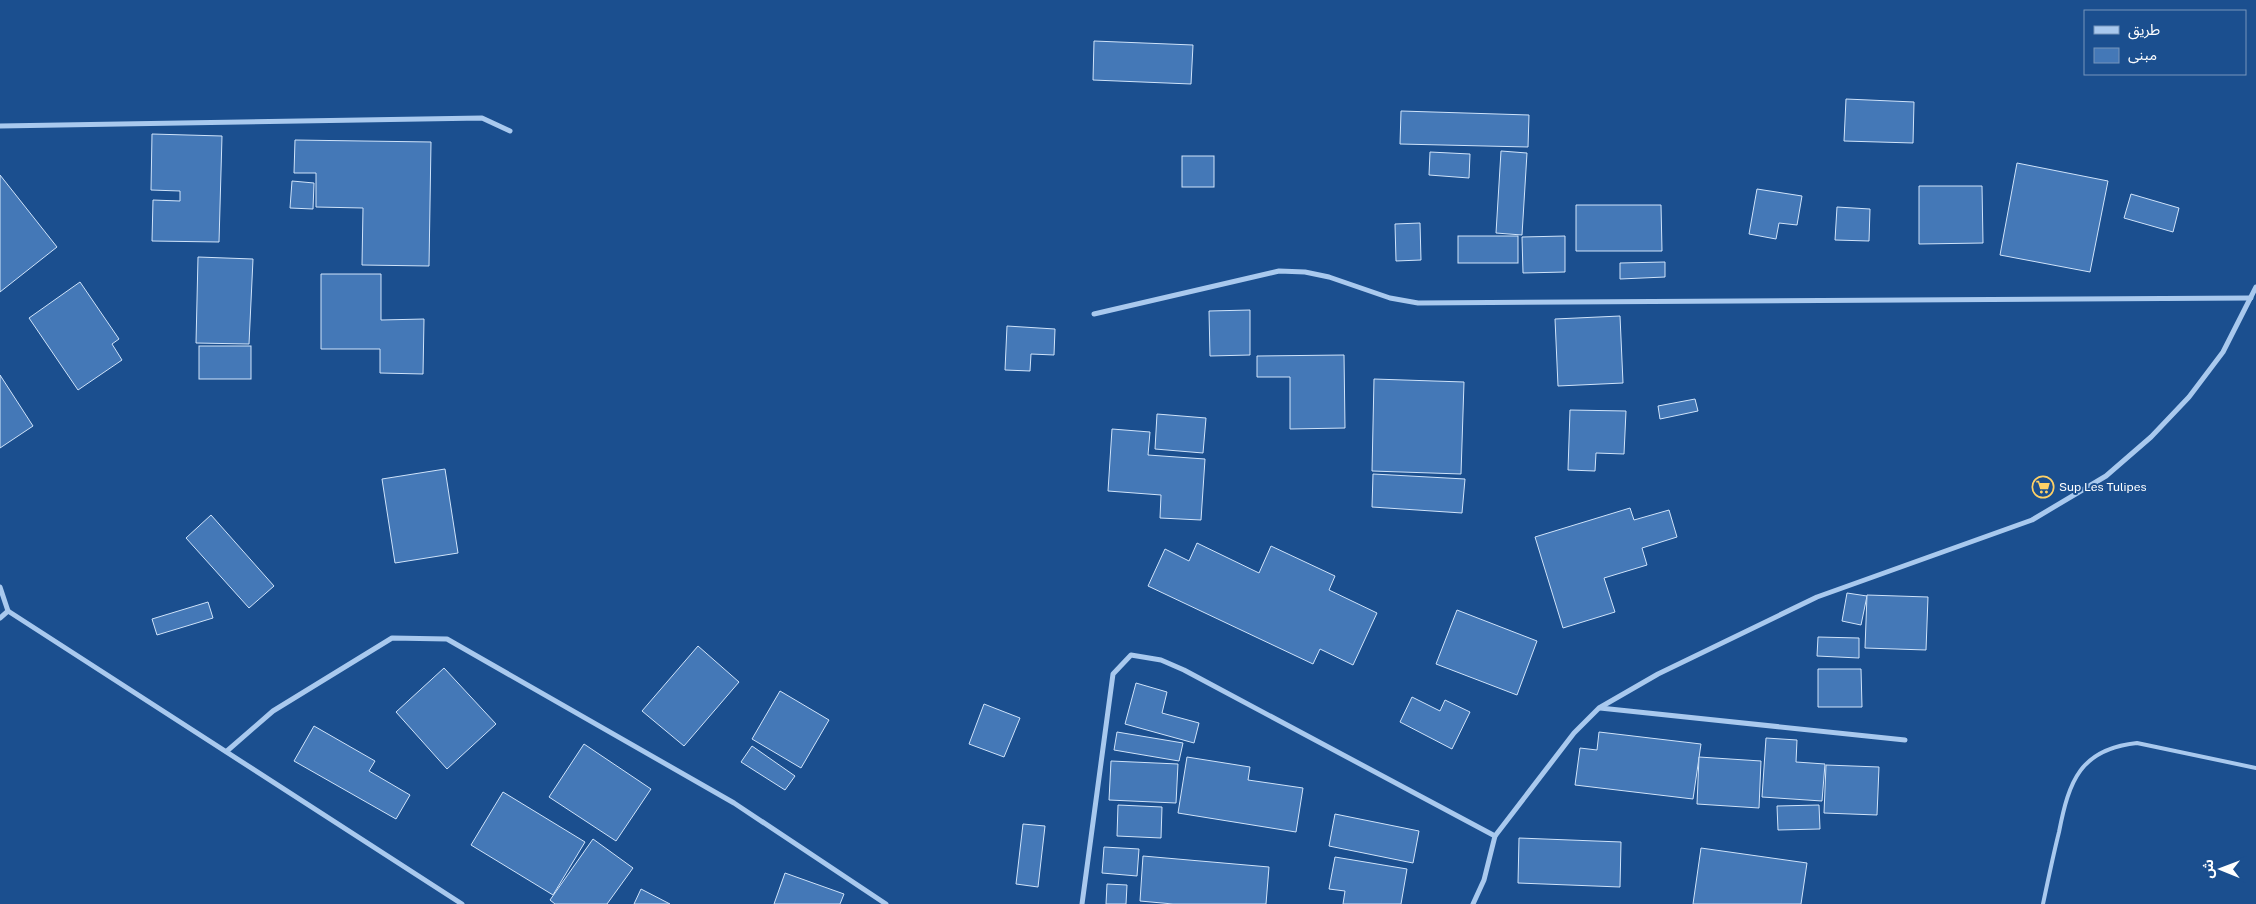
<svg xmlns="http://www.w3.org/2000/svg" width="2256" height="904" font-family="'Public Sans','Noto Sans Arabic',sans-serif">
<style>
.building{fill:#4478b7;stroke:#cfe3fa}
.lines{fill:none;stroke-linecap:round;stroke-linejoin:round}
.service{stroke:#a9c9ee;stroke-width:4}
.minor{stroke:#a9c9ee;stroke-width:5}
.labels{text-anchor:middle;stroke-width:4;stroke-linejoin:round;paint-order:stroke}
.poi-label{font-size:12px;fill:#fff;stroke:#1b4f8f;text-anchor:start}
</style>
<rect width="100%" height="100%" fill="#1b4f8f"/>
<!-- building -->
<g class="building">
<polygon points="1094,41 1193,45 1191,84 1093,80"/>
<polygon points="1846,99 1914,102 1913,143 1844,141"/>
<polygon points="1401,111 1529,115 1528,147 1400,144"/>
<polygon points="152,134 222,136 219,242 152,241 153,200 180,201 180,191 151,190"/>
<polygon points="295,140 431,142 429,266 362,265 363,208 316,207 316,173 294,173"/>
<polygon points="1501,151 1527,153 1522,235 1496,233"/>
<polygon points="1430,152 1470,154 1469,178 1429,175"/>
<rect x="1182" y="156" width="32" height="31"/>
<polygon points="2017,163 2108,181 2090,272 2000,255"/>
<polygon points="0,175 57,247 0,292"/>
<polygon points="292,181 314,183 313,209 290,208"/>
<polygon points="1919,186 1982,186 1983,243 1919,244"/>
<polygon points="1757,189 1802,196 1797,225 1779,223 1776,239 1749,234"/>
<polygon points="2131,194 2179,208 2173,232 2124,218"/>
<polygon points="1576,205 1661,205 1662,251 1576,251"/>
<polygon points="1837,207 1870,209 1869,241 1835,240"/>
<polygon points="1420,223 1421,260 1396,261 1395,224"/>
<rect x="1458" y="236" width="60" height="27"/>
<polygon points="1565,236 1565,272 1523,273 1522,237"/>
<polygon points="198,257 253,259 249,344 196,343"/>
<polygon points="1665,262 1665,277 1620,279 1620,263"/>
<polygon points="321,274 381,274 381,320 424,319 423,374 380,373 380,349 321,349"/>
<polygon points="80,282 119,339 112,344 122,360 78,390 29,318"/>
<polygon points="1250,310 1250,355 1210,356 1209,311"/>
<polygon points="1620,316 1623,383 1558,386 1555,319"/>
<polygon points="1007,326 1055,329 1054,355 1031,354 1030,371 1005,370"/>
<rect x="199" y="346" width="52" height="33"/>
<polygon points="1344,355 1345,428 1290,429 1290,377 1257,377 1257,356"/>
<polygon points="0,375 33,426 0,448"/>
<polygon points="1374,379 1464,382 1461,474 1372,471"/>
<polygon points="1695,399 1698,411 1660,419 1658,406"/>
<polygon points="1570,410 1626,411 1624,454 1596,453 1595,471 1568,470"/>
<polygon points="1157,414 1206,418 1203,453 1155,449"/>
<polygon points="1112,429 1150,432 1148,455 1205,459 1201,520 1160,518 1161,495 1108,491"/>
<polygon points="445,469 458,553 395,563 382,479"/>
<polygon points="1373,474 1465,479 1462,513 1372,507"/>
<polygon points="1630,508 1634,520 1669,510 1677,537 1642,548 1647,565 1604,578 1615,612 1563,628 1535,537"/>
<polygon points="211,515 274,586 249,608 186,538"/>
<polygon points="1197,543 1259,573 1271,546 1335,576 1329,590 1377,613 1353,665 1320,649 1313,664 1148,586 1165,549 1189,561"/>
<polygon points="1847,593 1867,596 1861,625 1842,621"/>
<polygon points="1867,595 1928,597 1926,650 1865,648"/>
<polygon points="208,602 213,618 157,635 152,619"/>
<polygon points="1457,610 1537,641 1517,695 1436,664"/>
<polygon points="1818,637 1859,638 1859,658 1817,656"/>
<polygon points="698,646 739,682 684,746 642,711"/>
<polygon points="444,668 496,724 447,769 396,712"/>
<polygon points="1818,669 1861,669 1862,707 1818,707"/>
<polygon points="1136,683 1167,692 1162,713 1199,723 1194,743 1125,724"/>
<polygon points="780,691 829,720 801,768 752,739"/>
<polygon points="1412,697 1440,711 1445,700 1470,712 1452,749 1400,722"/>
<polygon points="984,704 1020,718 1004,757 969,744"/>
<polygon points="314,726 375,761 369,771 410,795 396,819 294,761"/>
<polygon points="1117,732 1183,743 1179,761 1114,750"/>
<polygon points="1599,732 1701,744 1693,799 1575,785 1580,748 1597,750"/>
<polygon points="1766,738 1797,740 1796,762 1825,764 1822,801 1762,797"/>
<polygon points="584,744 651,789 616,841 549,797"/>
<polygon points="752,746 795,776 785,790 741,762"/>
<polygon points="1187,757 1250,767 1248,780 1303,788 1296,832 1178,813"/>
<polygon points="1699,757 1761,761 1759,808 1697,804"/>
<polygon points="1111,761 1178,764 1176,803 1109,800"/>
<polygon points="1826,765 1879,767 1877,815 1824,813"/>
<polygon points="503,792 585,842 553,895 471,845"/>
<polygon points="1118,805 1162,807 1161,838 1117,836"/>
<polygon points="1819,805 1820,829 1778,830 1777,806"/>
<polygon points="1335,814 1419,831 1413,863 1329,846"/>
<polygon points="1023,824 1045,826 1038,887 1016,884"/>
<polygon points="1519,838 1621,842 1620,887 1518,883"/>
<polygon points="593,839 633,868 607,904 555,904 550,900"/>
<polygon points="1104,847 1139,849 1137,876 1102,873"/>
<polygon points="1701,848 1807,863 1801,904 1693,904"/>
<polygon points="1143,856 1269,867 1266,904 1173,904 1140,901"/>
<polygon points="1335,857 1407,869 1401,904 1343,904 1345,891 1329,889"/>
<polygon points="785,873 844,894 840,904 774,904"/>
<polygon points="1107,884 1127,885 1126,904 1106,904"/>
<polygon points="641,889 670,904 634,904"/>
</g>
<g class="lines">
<!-- service -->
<path class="service" d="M2043 904C2048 880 2053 856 2059 832 2069 781 2080 749 2137 743L2256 768"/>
<!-- minor -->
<g class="minor">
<polyline points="0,126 482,118 510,131"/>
<polyline points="1094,314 1279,271 1305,272 1329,277 1390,298 1418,303 2251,298"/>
<polyline points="0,587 8,611 462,904"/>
<polyline points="0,618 8,611"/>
<polyline points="1600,708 1905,740"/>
<polyline points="227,751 273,711 392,638 447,639 734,803 886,904"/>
<polyline points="1082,904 1113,674 1131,655 1161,660 1184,670 1495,836"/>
<polyline points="1473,904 1484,880 1495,836 1574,733 1599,708 1658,674 1817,597 2032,520 2106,476 2151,437 2189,397 2223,352 2256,287"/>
</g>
</g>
<!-- icons -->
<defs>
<g id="supermarket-ring" transform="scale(1.125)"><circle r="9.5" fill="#1b4f8f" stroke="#ffd166" stroke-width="1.5"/><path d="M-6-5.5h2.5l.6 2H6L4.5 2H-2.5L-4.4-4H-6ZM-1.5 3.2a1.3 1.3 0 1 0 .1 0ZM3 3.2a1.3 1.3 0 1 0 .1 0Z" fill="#ffd166"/></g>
</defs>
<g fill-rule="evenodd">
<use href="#supermarket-ring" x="2043" y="487"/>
</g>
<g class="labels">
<!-- poi labels -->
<g class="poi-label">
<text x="2059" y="491">Sup Les Tulipes</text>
</g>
</g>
<!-- legend -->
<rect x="2084" y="10" width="162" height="65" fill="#1b4f8f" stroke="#7695bc"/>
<rect x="2094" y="26" width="25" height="8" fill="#a9c9ee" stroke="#7695bc"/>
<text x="2128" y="35" font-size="15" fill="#ffffff">طريق</text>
<rect x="2094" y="48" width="25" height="15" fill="#4478b7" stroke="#7695bc"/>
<text x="2128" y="60" font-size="15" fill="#ffffff">مبنى</text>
<!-- north arrow -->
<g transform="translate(2221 869) rotate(271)" stroke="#1b4f8f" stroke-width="4" paint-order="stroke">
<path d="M0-4L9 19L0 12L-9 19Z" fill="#ffffff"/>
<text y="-8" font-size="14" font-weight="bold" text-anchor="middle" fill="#ffffff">ش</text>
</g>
</svg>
